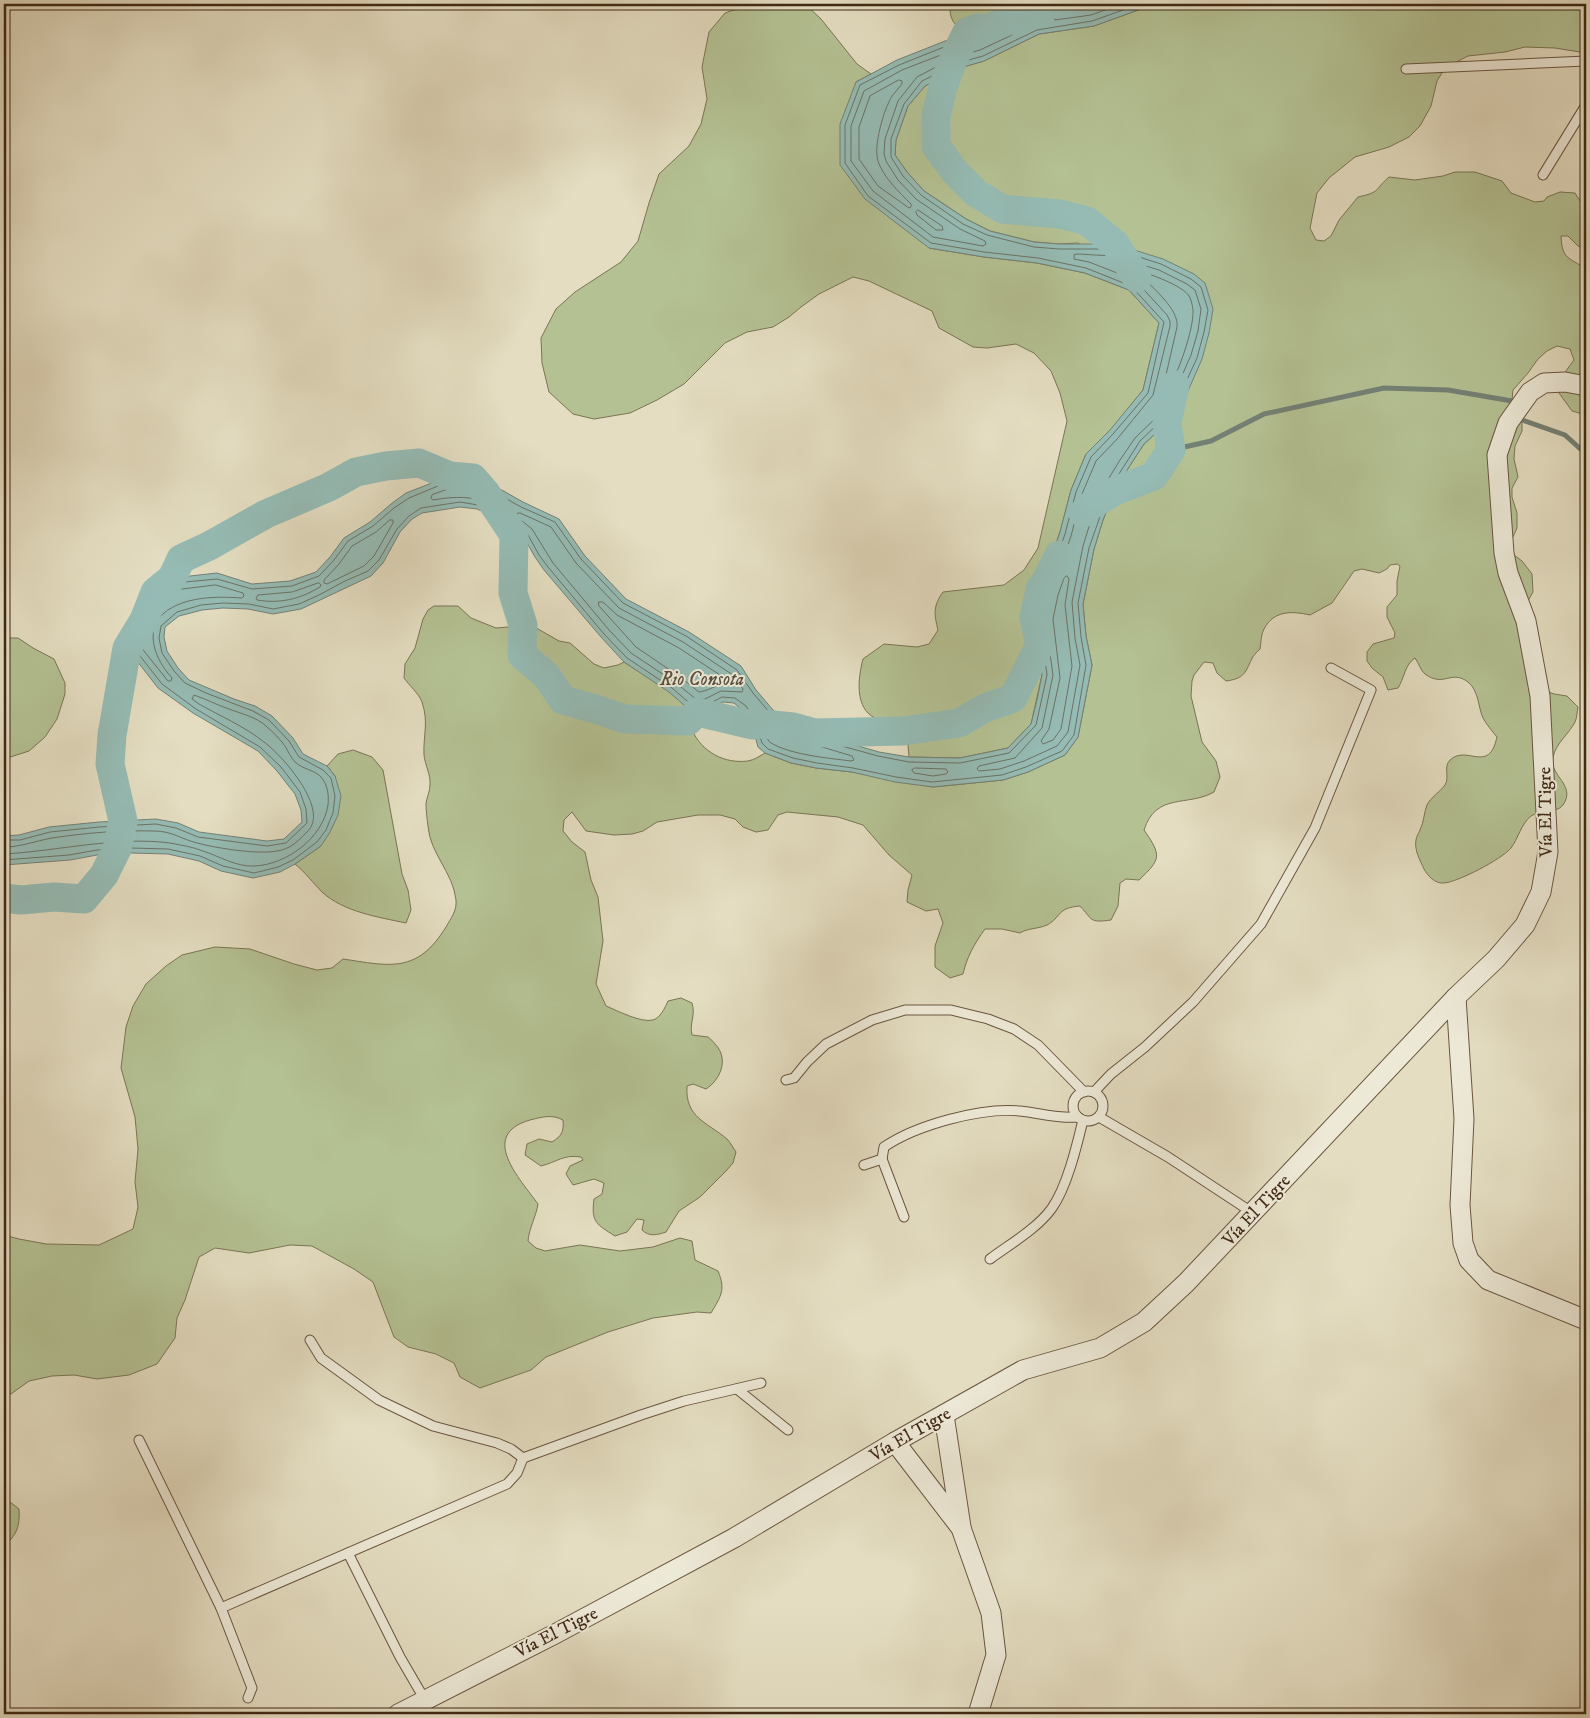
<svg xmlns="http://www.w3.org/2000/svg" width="1590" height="1718" font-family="'IM FELL DW Pica',serif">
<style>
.green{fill:#b4c193;stroke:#7a7554}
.water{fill:#95bbb4;stroke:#738175}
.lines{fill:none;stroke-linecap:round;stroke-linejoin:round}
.shore{stroke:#6b7265;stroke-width:1}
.stream{stroke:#738175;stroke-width:5}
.river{stroke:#95bbb4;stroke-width:29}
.service-casing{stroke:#6a5641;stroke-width:11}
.minor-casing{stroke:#6a5641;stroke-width:21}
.service{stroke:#ede9d7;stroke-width:9}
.minor{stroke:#ede9d7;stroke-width:19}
.labels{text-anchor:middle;stroke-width:4;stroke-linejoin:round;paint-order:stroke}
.street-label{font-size:18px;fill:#412916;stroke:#ede9d7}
.water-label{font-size:19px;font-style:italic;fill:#564e3e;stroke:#ede9d7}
</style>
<rect width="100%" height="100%" fill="#e4ddc1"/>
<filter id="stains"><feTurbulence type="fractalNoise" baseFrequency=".004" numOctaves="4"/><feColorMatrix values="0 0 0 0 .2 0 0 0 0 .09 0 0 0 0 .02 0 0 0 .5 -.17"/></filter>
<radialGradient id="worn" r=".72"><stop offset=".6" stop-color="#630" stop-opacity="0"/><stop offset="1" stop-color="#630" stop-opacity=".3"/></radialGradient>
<!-- green -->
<g class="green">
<path d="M751 4H805L821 19 857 64 871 74 856 82 929 248 984 257 1037 263 1085 273 1129 290 1159 323 1143 390 1110 431 1086 454 1071 490 1060 532 1040 590 1034 618 1042 675 1031 724 1008 748 960 758 909 757 908 745 903 731C893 726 876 721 868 713 855 700 859 674 863 659L884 644 917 647 929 644 938 630C934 614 933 606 943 592L1004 585 1024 570 1038 548 1067 421 1060 393 1051 371 1034 353 1016 344 987 348 973 347 939 328 932 311 869 281 853 277 819 294 801 307 789 317 773 327 747 332 725 343 684 384 657 400 630 413 594 419 573 414 549 392 542 363 541 338 556 309 575 292 621 262 638 241 649 203 659 174 689 146 701 124 707 99 702 67 709 32 725 13Z"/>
<path d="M950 4H1013L1015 17 967 33C954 26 949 19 950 4Z"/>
<polygon points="1031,4 1055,4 1030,13 1029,8"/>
<path d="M1176 4H1586V53L1555 48 1525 47 1505 52 1468 56 1445 68 1437 81 1431 106 1420 126 1409 137 1389 147 1355 157 1329 178 1317 193 1310 228 1316 240 1324 241 1331 236 1339 220 1358 197C1381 192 1374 190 1389 177L1415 180 1443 176 1455 172H1475L1502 181 1511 193 1535 202 1544 201 1547 197 1560 192 1575 193 1582 204 1584 214 1586 216V249L1578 246 1568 236H1561C1562 260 1569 257 1586 269V415L1572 411 1559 393 1563 375 1574 360 1570 349 1557 346 1547 351 1538 359 1528 373 1513 390 1512 400 1522 420V431L1515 446 1514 459 1518 477 1512 488V497L1517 513V528L1512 539 1510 552 1522 561 1532 574 1533 592 1525 606 1530 685 1554 694 1567 696 1578 707C1577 712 1577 718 1575 722 1569 734 1556 743 1553 757 1548 775 1577 785 1563 805 1556 814 1540 810 1531 816 1521 824 1518 839 1511 848 1502 859 1458 882 1444 883 1435 884 1428 876 1424 869 1420 860 1414 850 1416 840 1416 837 1419 833 1420 830 1424 822 1424 812 1427 805 1431 797 1440 792 1445 785 1450 777 1443 767 1450 760 1467 744 1489 775 1497 737 1492 731 1487 725 1483 718 1478 707 1479 691 1468 682 1451 669 1444 688 1425 674 1420 670 1419 663 1415 658 1405 664 1404 679 1398 688L1388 690 1383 677 1372 668 1367 661V652L1373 644 1394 638 1395 633 1387 617V607L1397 595V581L1400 566 1397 564 1390 565 1387 569 1379 573 1362 569 1354 571 1332 603 1310 615C1292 611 1274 610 1264 629 1261 634 1261 643 1260 649 1244 662 1253 678 1226 681L1217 673 1213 663 1204 662 1194 675 1192 681 1191 696 1202 742 1216 761 1220 777 1214 792C1188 807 1156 792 1144 830 1162 856 1161 859 1139 880L1126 879 1120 883 1118 906 1111 920C1089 923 1093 920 1080 906 1056 908 1062 917 1047 925 1038 929 1028 928 1020 933L1002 929H985C974 944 967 957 963 974L950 978 935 967V946L943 923 938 909 926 911 907 902 908 890 912 875 889 855 863 825 838 817 787 812 778 815 768 830 756 832 743 827 735 819 720 815H698L657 822 643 831 632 834 614 835 586 831 572 812 564 820 563 831 572 842 585 852 591 880 598 897 603 941 596 984 606 1006C618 1011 641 1023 653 1020 660 1018 665 1008 668 1001L681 998 692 1003C696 1016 689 1023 692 1035 697 1036 703 1036 708 1037 711 1039 714 1043 716 1045 729 1060 720 1080 706 1089L693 1084 687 1086C685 1118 707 1122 727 1139 731 1143 733 1148 736 1152L733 1163 726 1171 700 1197 679 1211 666 1232C657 1235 649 1237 642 1230L644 1220 637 1219 627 1232 615 1236C596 1224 591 1222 594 1199L602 1194 604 1183 594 1179 573 1185 566 1174 570 1166 583 1160 581 1157C564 1154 557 1162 541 1166L525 1155 527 1144 539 1139 552 1142C562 1136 564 1131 563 1120 552 1114 542 1117 530 1120 478 1135 520 1179 538 1204 536 1217 529 1228 528 1241L536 1248 545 1251 580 1245 620 1251 653 1247 680 1238 692 1241 695 1260 718 1271C726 1290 721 1296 711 1313L697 1312 653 1318 608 1332 546 1357 531 1370 480 1388 460 1377 454 1363 436 1354 408 1347 394 1337 373 1282 354 1269 312 1246 290 1245 249 1253 215 1248 199 1257 185 1300 177 1318 175 1338 157 1364 129 1375 97 1379 74 1375 52 1376 29 1381 11 1394 4 1393V1235L19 1239 46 1244 99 1245 133 1229 138 1207 135 1182 138 1149 135 1117 121 1068 126 1027 133 1006 146 984 166 966 182 955 215 947 250 949 294 964 317 970 332 968 343 959C390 966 417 974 446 927 451 918 457 911 456 900 453 872 430 854 428 826 427 819 426 810 426 803 427 797 430 791 430 785 431 775 425 765 424 755 423 735 429 723 422 702 419 694 409 685 404 678L405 664 415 648 423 619 428 610 434 606H458L471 618 496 628 531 625 559 641 570 643 594 664 604 668 618 665 624 662C637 671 676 693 683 704 688 711 688 722 692 730 702 752 724 764 748 761 754 760 760 756 765 753L791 763 816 768 852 772 933 787 1003 780 1028 772 1065 755 1078 737 1092 665 1086 636 1083 604 1094 549 1103 520 1115 491 1129 467 1144 444 1167 423 1209 333 1078 243 1059 244 1034 242 990 231 966 219 924 191 907 172 895 155 896 140 908 106 925 86 960 68 984 61 1039 34 1094 26 1141 9Z"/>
<polygon points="4,638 18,638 33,648 54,659 65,683 65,694 57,719 45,737 29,751 4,759"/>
<path d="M353 750 372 757 383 770 402 874 408 890 411 910 406 923C378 917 344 912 322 892 313 883 306 873 295 864L321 846 335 776 327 766 338 754Z"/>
<path d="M4 1500 10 1502 19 1509C20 1526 17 1535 4 1546Z"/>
</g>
<!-- water -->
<polygon class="water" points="1055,4 1176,4 1141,9 1094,26 1039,34 984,61 960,68 925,86 908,106 896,140 895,155 907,172 924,191 966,219 990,231 1034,242 1059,244 1115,244 1163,259 1194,274 1205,283 1213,309 1209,333 1202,359 1184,400 1167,423 1144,444 1129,467 1115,491 1103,520 1094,549 1083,604 1086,636 1092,665 1078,737 1065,755 1028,772 1003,780 933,787 895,782 852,772 816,768 791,763 765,753 758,747 752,725 741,709 734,703 723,702 709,710 697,712 691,711 669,692 624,662 601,637 544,570 535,557 523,536 502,520 477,509 460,507 422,513 412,519 400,532 383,563 371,576 301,609 273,614 248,609 223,608 202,610 179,616 165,627 164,637 167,651 178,668 189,680 234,699 255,706 272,716 293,738 303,754 327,766 335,776 341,796 338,815 330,832 321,846 295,864 280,872 253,878 221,871 199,861 168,854 131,853 97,855 70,860 4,865 4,836 19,835 49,827 99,822 156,819 178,823 199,832 267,841 284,839 302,822 301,810 295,794 277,771 258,751 193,713 158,688 127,648 136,618 155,592 172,578 217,573 252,584 290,581 316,572 330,557 344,538 370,522 391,504 406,493 450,476 473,478 491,484 523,502 559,519 585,556 626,599 689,632 741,666 756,690 773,710 793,727 879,752 909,757 960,758 1008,748 1031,724 1037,700 1042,675 1034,618 1040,590 1060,532 1071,490 1086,454 1110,430 1143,390 1159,323 1129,290 1085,273 1037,263 984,257 929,248 865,199 840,165 840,124 856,82 897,60 978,28 1037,10"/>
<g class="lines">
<!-- shore -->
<g class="shore">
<polyline points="1061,4 1059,11 1054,17 1055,20 1091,15 1122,4"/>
<polygon points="1011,30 1013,32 1012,35 980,50 955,57 917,77 898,101 885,139 884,154 886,161 898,180 916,199 960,229 985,241 986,244 983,246 933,237 873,191 851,161 851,126 864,91 902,70 982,39"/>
<path d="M899 80 902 81V84C899 88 895 92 892 96 884 109 873 146 878 161 883 177 899 192 911 204V207L909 208 878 186 859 159V127L870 96Z"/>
<polygon points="918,210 942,226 943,230 936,230 917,215 916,212"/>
<polygon points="1078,254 1113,256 1159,270 1187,284 1195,290 1201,309 1198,331 1191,355 1174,394 1159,415 1135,438 1120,460 1104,486 1092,517 1083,546 1072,602 1075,638 1080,665 1068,732 1057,746 1024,761 1000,769 979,771 977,769 979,766 1015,758 1042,728 1053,675 1045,618 1051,592 1071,536 1082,494 1096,461 1118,438 1153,395 1170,326 1170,321 1167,315 1135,280 1089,262 1074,259 1074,255"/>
<path d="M1144 273C1154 275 1184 287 1189 296 1191 299 1193 307 1193 311 1194 328 1177 379 1166 391L1163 388 1177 327C1179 309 1154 290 1143 277Z"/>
<path d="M451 488C467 489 481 492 496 500V502L493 504C473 496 455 496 433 500L431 498 432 495Z"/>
<polygon points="520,513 551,527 576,563 619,608 683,642 733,675 743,689 742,692 721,691 705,699 697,700 676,683 631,653 609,630 553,563 532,529 517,517 517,514"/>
<polygon points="390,520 393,520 393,523 374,556 364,566 327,584 324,583 324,580 339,564 352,546 376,532"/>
<polygon points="1067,576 1069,579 1065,605 1072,666 1061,729 1053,740 1043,744 1041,741 1049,729 1060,678 1053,619 1058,595 1064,578"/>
<path d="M319 583 321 585 320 587C300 599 280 604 257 600L256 598 258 595 292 592Z"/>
<path d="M216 585 243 593 244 596 242 598C214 596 173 596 155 623 149 644 158 662 172 678L171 681H168L140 646 146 623 164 600 176 590Z"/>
<path d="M599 602H603L617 615 679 648 726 679V682C719 685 704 692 699 692L680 677 636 647 599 606Z"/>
<path d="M763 718H766L789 737 852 756 854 760 851 761C828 758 791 755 771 743 765 739 761 724 763 718Z"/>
<polygon points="915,768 946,769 948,772 946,774 933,776 914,773 912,770"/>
<polyline points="4,840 20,840 50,832 99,827 156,824 176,828 198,837 267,846 286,843 307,823 306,809 300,792 281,767 260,747 196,709 162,684 133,647 141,620 159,596 174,583 217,579 252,589 292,586 319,576 334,560 348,541 373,526 394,508 409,498 450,481 471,483 489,489 521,507 555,522 581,559 623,603 686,636 737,670 753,693 770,713 791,732 878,756 909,762 960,763 1009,753 1036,725 1047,675 1039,618 1045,591 1065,534 1076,492 1091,457 1113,434 1148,393 1164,322 1131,286 1086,268 1038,258 984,252 931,243 868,196 845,163 845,125 860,85 899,65 979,33 1051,11 1054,8 1054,4"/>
<path d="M4 847C21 847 35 841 52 838 85 833 120 830 154 831 172 831 181 839 197 843 216 848 249 853 268 852 288 851 294 845 307 832 331 810 282 755 264 742 244 726 220 716 199 704L192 699 194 695C206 699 217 705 229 709 242 714 257 717 267 727 273 732 280 739 285 746 288 751 291 758 295 762 302 769 315 770 321 777 328 785 329 796 328 805 323 838 286 865 254 866 236 867 219 856 203 851 193 847 181 845 170 843 117 836 58 851 4 854"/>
<polyline points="4,860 69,855 97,850 131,848 168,849 200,856 223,866 254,873 278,867 293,860 317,842 326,830 333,813 335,796 331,778 323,770 299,757 289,741 269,720 253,711 206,693 185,683 174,671 162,653 159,638 161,626 177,612 201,605 223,603 249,604 273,609 299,604 319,595 345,581 368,571 379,560 397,529 409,516 421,508 460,502 478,505 505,516 527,533 539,555 548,567 604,634 627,658 672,688 693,706 698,707 707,705 722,697 735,698 746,706 756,724 762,743 768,749 793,758 817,763 853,768 896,777 932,782 1002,775 1026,767 1062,751 1074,735 1086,665 1081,637 1078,603 1089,548 1110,488 1140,441 1163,419 1179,397 1197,358 1204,332 1208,310 1201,287 1191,279 1161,264 1114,249 1059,249 1034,247 987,235 963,224 921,195 903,176 891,157 891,139 904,104 922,81 958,63 983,56 1037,30 1092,21 1140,4"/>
</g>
<!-- stream -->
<g class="stream">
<polyline points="1519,416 1522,420 1565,435 1586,454"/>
<polyline points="1171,450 1211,441 1264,414 1384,388 1448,390 1512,401 1513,406"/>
</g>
<!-- river -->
<g class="river">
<polyline points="1052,4 986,29 978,28 967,32 953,60 943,87 936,116 936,146 955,172 976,193 1002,209 1060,214 1087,221 1115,244 1137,278"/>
<polyline points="1083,513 1090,506 1115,491 1154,476 1171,450 1167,423 1175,385"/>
<polyline points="4,898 21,900 54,897 84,899 104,875 117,849 123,821 110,764 112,735 127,648 144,620 155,592 172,578 181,559 209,546 266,514 329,487 356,472 386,466 419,463 450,476 473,478 486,493 514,535 513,593 523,625 522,655 546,675 563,700 595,709 625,719 688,721 697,712 752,725 762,724 793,727 815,733 903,731 959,723 985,708 1013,698 1040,645 1034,618 1040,589 1046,581 1059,555"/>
</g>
<!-- service casing -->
<g class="service-casing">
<g id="service">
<polyline points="1406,69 1586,61"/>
<polyline points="1543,175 1586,105"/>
<polyline points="786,1080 794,1078 807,1062 826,1044 872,1020 905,1010 951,1010 988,1019 1014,1029 1038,1045 1084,1092"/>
<circle cx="1088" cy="1106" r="15"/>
<polyline points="1094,1092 1111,1074 1145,1047 1193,1002 1261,924 1315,828 1371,690 1331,668"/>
<polyline points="1099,1117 1168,1157 1253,1213"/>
<polyline points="882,1159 904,1217"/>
<path d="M864 1165 882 1159 884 1147C916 1125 982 1107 1020 1111 1040 1113 1058 1119 1078 1117"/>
<path d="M990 1259C1010 1244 1037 1229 1052 1208 1067 1187 1077 1145 1083 1120"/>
<polyline points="310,1340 321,1358 379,1400 433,1426 497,1443 511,1449 523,1458"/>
<polyline points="737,1389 788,1430"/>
<polyline points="139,1440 221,1608 252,1688 248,1698"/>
<polyline points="523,1458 641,1415 684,1401 761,1383"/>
<polyline points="348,1553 400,1657 425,1700"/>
<polyline points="221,1608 507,1484 517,1473 523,1458"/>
</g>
</g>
<!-- minor casing -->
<g class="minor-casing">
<g id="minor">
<polyline points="1456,997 1464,1119 1460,1205 1463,1243 1469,1260 1488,1280 1586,1320"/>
<polyline points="944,1415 961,1527"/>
<polyline points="895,1442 961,1528 991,1613 996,1655 978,1714"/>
<polyline points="398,1714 555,1634 734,1538 895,1442 1023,1370 1100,1348 1144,1322 1186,1283 1456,997 1496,959 1525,925 1541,892 1548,852 1540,696 1526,621 1508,573 1504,553 1497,455 1508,423 1530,392 1544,383 1565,382 1586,386"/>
</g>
</g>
<!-- service -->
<use href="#service" class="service"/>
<!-- minor -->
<use href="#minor" class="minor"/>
</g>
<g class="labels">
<!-- street labels -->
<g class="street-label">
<text transform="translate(1545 812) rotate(-91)" y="6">Vía El Tigre</text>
<text transform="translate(1256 1210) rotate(-47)" y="6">Vía El Tigre</text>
<text transform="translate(910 1434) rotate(-30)" y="6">Vía El Tigre</text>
<text transform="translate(556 1632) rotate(-27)" y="6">Vía El Tigre</text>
</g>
<!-- water labels -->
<g class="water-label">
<text x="702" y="685">Rio Consota</text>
</g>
</g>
<!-- margin -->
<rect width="1590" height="1718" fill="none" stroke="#e4ddc1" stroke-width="20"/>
<rect x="5" y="5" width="1580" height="1708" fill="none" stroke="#412916" stroke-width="2.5"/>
<rect x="10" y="10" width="1570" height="1698" fill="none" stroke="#412916"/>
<rect width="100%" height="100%" filter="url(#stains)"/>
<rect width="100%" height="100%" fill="url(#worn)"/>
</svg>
